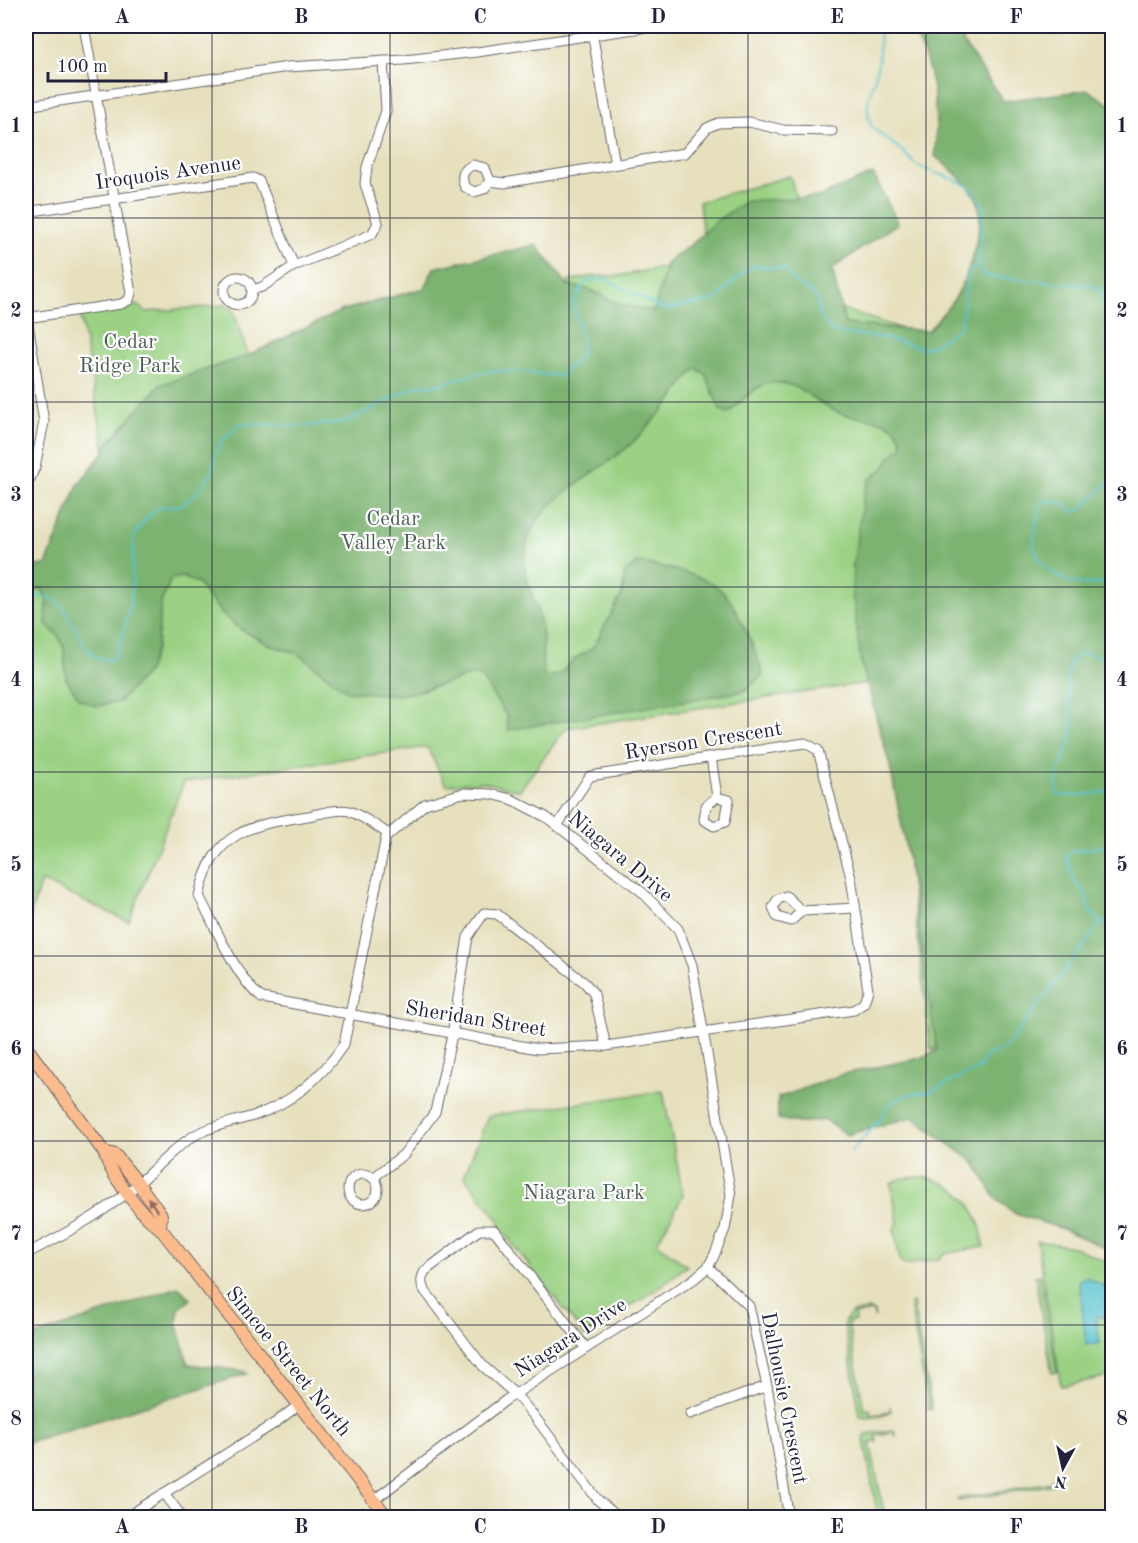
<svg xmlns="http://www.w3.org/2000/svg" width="1138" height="1543" font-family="'Old Standard TT',serif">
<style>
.green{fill:#9ad183;stroke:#5e7a5f;stroke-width:1.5}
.forest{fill:#7bb371;stroke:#4e6a56;stroke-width:1.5}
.water{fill:#55c2cd;stroke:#3c7284;stroke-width:1.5}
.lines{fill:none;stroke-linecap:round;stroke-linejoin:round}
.stream{stroke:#55c2cd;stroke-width:2}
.minor-casing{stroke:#676468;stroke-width:11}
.major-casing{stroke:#676468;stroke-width:14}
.minor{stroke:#fff;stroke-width:9}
.major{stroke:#fbbb8c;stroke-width:12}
.oneway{fill:#8e6e64}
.grid{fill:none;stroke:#22223b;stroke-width:1.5;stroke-opacity:0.55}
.labels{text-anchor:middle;stroke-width:4.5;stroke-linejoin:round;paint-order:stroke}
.street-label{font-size:21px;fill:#22223b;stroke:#fff}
.park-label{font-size:21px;fill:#4c5f54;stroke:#fff}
.neatline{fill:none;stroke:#22223b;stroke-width:2}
.grid-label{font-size:20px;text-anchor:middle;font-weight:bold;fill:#22223b}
</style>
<rect width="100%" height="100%" fill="#fff"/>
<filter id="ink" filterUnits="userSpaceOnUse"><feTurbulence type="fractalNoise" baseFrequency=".0167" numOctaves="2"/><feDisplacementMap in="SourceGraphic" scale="12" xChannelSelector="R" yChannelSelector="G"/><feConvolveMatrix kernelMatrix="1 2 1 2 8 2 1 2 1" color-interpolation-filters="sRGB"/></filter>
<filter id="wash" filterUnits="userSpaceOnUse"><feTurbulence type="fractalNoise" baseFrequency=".008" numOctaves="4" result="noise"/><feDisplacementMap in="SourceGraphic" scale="24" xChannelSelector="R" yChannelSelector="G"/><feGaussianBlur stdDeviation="1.35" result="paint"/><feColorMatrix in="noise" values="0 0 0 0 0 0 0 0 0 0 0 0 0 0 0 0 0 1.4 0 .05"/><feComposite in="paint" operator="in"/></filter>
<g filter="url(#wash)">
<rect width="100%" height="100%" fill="#e6e0bd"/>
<!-- green -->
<g class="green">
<path d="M790 176 826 304 927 337 1112 1025 931 1049C916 927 907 800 867 683L566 728 519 791 483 782 446 785 427 747 184 782 129 922 41 881 26 929V567L46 565 78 485 105 451 80 315 137 305 146 312 226 305 233 309 248 356 341 311 425 288 434 268 570 310 569 281 593 276H618L706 259 699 202Z"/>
<polygon points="663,1091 683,1195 657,1243 687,1266 651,1293 585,1336 499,1227 501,1223 464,1176 488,1116"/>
<path d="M924 1177C962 1185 980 1209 984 1247L943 1254 939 1259 906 1265 900 1261 894 1229 898 1223 891 1183 903 1178Z"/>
<polygon points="1037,1241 1074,1247 1112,1264 1112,1376 1061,1386"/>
<polygon points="1040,1275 1057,1372 1052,1373 1035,1276"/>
<polygon points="913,1303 932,1409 929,1410 910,1304"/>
<path d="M869 1310 874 1312 875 1318 872 1311 854 1315 855 1321 848 1322 864 1410 870 1409 872 1415 890 1412V1406L891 1411C885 1417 868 1419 860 1417L844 1322 852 1313Z"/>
<polygon points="891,1430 895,1431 896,1437 893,1432 876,1435 877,1442 870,1443 885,1517 878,1517 864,1439 867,1434"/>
<polygon points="1055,1478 1056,1484 958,1501 957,1499 1051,1482 1051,1479"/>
<polygon points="1057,1505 1058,1513 1036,1517 986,1517"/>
</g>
<!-- forest -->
<g class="forest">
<path d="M910 26H952L1003 101 1088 90 1112 106V1251L1063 1229 1016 1214 996 1199 975 1163 912 1117 847 1135 825 1120 799 1123 778 1119V1098L843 1074 921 1058 937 1050 907 852 890 766 861 662 852 591 853 564 864 492 870 479 883 469 890 457 903 446C901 437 897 428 888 424 875 417 857 419 842 414 818 406 795 376 766 384 752 389 739 403 729 413L720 410 705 373 696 369C682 382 681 388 671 401 658 415 645 431 631 444 590 482 514 506 526 575 530 593 539 610 542 628 545 646 539 655 545 677L559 675 574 659 593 648 622 594 625 572 638 562C662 568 704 573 722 591 736 604 758 656 763 675L744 691 508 730 506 715 481 677 470 676 416 692 398 695 347 691 297 653 270 645 240 629 223 615 197 583 182 577 171 579 161 603 157 646 148 671 119 702 96 706 79 699 66 679 64 649 59 637 46 624 47 602 42 588 26 595V567L46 565 78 485 105 451 104 448 160 385 247 356 341 311 425 288 434 268 536 245 568 285 590 290 621 305 654 311 667 262 693 243 716 221 747 201 818 197 873 174 898 223 832 269 845 324 928 331C936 320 947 310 955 298 967 279 987 221 977 200 969 183 950 169 935 156 938 110 935 66 910 26Z"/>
<polygon points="178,1287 191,1299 179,1309 177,1321 188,1364 244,1371 247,1374 26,1443 26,1339"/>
</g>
<!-- water -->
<polygon class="water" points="1086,1277 1112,1290 1112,1326 1105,1317 1096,1316 1100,1343 1086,1345 1079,1280"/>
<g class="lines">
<!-- stream -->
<g class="stream">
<path d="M880 26C879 41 880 60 876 74 871 92 863 106 871 126 879 134 887 139 896 146 904 151 909 160 917 165 940 179 978 177 983 210L979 264 983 276 1089 286 1100 289 1110 326 1112 379"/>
<path d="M1112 479 1079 511 1074 512 1064 504 1045 500 1040 503C1038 515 1035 528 1034 540 1033 565 1063 584 1085 584 1096 585 1103 581 1112 586"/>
<path d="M26 602 31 596C41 596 49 596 57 602 75 615 84 667 112 659L119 648 131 603 134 537 145 520 158 508 182 505 199 491 211 474 220 443 239 424 306 426 345 422 419 385H437L487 371H513L560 376 581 356 582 338 573 304 586 281 606 279 660 308 668 309 715 300 744 272 754 266 785 269 797 285 810 291 818 301V312L832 332 885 338 923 348 934 345 961 327 968 273 979 264"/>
<path d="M1112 662C1049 631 1072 694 1072 729 1072 754 1051 767 1058 795L1077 796 1112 791"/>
<polyline points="1101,923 1089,910 1086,894 1075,882 1066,856 1074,851 1112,845"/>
<polyline points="1101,923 1112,923"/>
<polyline points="851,1152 881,1118 890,1103 910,1094 929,1092 981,1067 986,1055 1005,1049 1101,923"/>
</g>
</g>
</g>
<g filter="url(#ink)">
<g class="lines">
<!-- minor casing -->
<g class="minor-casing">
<g id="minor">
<polyline points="591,26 615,164"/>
<polyline points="26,106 288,67 404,60 477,52 655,26"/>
<path d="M490 181 484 189 474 192 465 187C460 177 463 169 473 165L485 168 490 181 504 183 685 153 707 128 718 123 749 122 783 130 832 131"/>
<polyline points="26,212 253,178 259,181 294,266"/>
<circle cx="238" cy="291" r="14"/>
<polyline points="252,290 262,287 294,266 372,234 378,223 365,184 367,167 386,111 383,61"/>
<polyline points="26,318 121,304 129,300 131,293 84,26"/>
<polyline points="26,488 35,467 44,422 27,318"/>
<polyline points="711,757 717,797 729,800 725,822 714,826 704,820 706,806 717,797"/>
<path d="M389 834C377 827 363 816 349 811 339 808 319 814 308 816 250 825 213 831 199 896 213 922 239 983 262 998L538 1049 606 1046 854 1010 864 1003 868 990 851 878 818 750 805 743 590 776 557 826"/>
<polyline points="802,911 786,896 778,899 773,907 777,917 791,921 802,911 855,908"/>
<circle cx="363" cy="1189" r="15"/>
<polyline points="373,1178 404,1154 435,1112 452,1035 468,937 484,913 497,914 585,983 594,994 606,1046"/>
<path d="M26 1254C61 1236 95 1218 127 1193 150 1175 171 1149 197 1134 214 1125 234 1122 253 1116 292 1103 322 1077 344 1044L386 837 425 804 463 793 491 794 511 799 546 817 642 892 678 929 692 965 731 1195 725 1229 714 1256 708 1267 694 1279 506 1400 374 1500"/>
<polyline points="708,1267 749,1306 767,1386 789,1518"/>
<path d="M586 1348 494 1230H479L425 1271C421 1278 420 1284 425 1291L483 1366 515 1394 534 1416 598 1500 619 1518"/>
<polyline points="690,1414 767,1386"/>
<polyline points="164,1493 183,1518"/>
<polyline points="125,1518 275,1423 300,1404"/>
</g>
</g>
<!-- major casing -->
<g class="major-casing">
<g id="major">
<path d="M26 1047 104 1152C110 1174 141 1215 160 1228L388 1518"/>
<polyline points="104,1152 115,1155 138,1183 161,1215 160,1228"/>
</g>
</g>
<!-- minor -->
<use href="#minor" class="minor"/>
<!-- major -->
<use href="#major" class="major"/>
</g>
<!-- one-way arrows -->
<defs><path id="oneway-solid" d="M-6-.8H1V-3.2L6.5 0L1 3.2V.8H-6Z" transform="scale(1.5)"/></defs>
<use class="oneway" href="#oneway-solid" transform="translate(153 1205) rotate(-125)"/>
</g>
<!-- grid -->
<path class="grid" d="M212 26V1518M390 26V1518M569 26V1518M748 26V1518M926 26V1518M26 218H1112M26 402H1112M26 587H1112M26 772H1112M26 956H1112M26 1141H1112M26 1325H1112"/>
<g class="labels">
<!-- street labels -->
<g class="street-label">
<text transform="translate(168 172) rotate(-8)" y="7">Iroquois Avenue</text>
<text transform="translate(703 740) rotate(-9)" y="7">Ryerson Crescent</text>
<text transform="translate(621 856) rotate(40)" y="7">Niagara Drive</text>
<text transform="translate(476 1018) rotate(9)" y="7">Sheridan Street</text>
<text transform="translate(570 1337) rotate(-33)" y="7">Niagara Drive</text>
<text transform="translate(289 1361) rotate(51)" y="7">Simcoe Street North</text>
<text transform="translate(785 1398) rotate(79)" y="7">Dalhousie Crescent</text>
</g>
<!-- park labels -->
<g class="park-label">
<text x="130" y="348">Cedar<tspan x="130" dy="24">Ridge Park</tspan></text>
<text x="393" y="525">Cedar<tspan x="393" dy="24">Valley Park</tspan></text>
<text x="584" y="1199">Niagara Park</text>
</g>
</g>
<!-- margin -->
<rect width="1138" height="1543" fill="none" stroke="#fff" stroke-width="66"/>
<!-- north arrow -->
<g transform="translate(1063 1468) rotate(188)" stroke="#ffffff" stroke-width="4.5" paint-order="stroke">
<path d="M0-4.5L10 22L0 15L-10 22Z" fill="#22223b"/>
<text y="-9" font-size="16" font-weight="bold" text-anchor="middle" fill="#22223b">N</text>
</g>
<!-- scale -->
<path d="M48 72v9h118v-9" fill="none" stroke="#22223b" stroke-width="3"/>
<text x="57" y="72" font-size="18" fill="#22223b" stroke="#ffffff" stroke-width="4.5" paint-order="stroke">100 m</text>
<rect x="33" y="33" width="1072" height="1477" class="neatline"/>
<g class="grid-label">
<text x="122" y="23">A</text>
<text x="301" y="23">B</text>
<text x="480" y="23">C</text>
<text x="658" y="23">D</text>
<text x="837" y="23">E</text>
<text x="1016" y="23">F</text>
<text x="16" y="132">1</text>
<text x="1122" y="132">1</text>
<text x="16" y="317">2</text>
<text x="1122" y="317">2</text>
<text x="16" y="501">3</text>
<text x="1122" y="501">3</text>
<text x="16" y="686">4</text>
<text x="1122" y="686">4</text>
<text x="16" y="871">5</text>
<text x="1122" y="871">5</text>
<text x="16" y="1055">6</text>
<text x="1122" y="1055">6</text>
<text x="16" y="1240">7</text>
<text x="1122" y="1240">7</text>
<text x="16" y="1425">8</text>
<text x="1122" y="1425">8</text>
<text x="122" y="1533">A</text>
<text x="301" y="1533">B</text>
<text x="480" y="1533">C</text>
<text x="658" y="1533">D</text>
<text x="837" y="1533">E</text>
<text x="1016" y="1533">F</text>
</g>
</svg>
